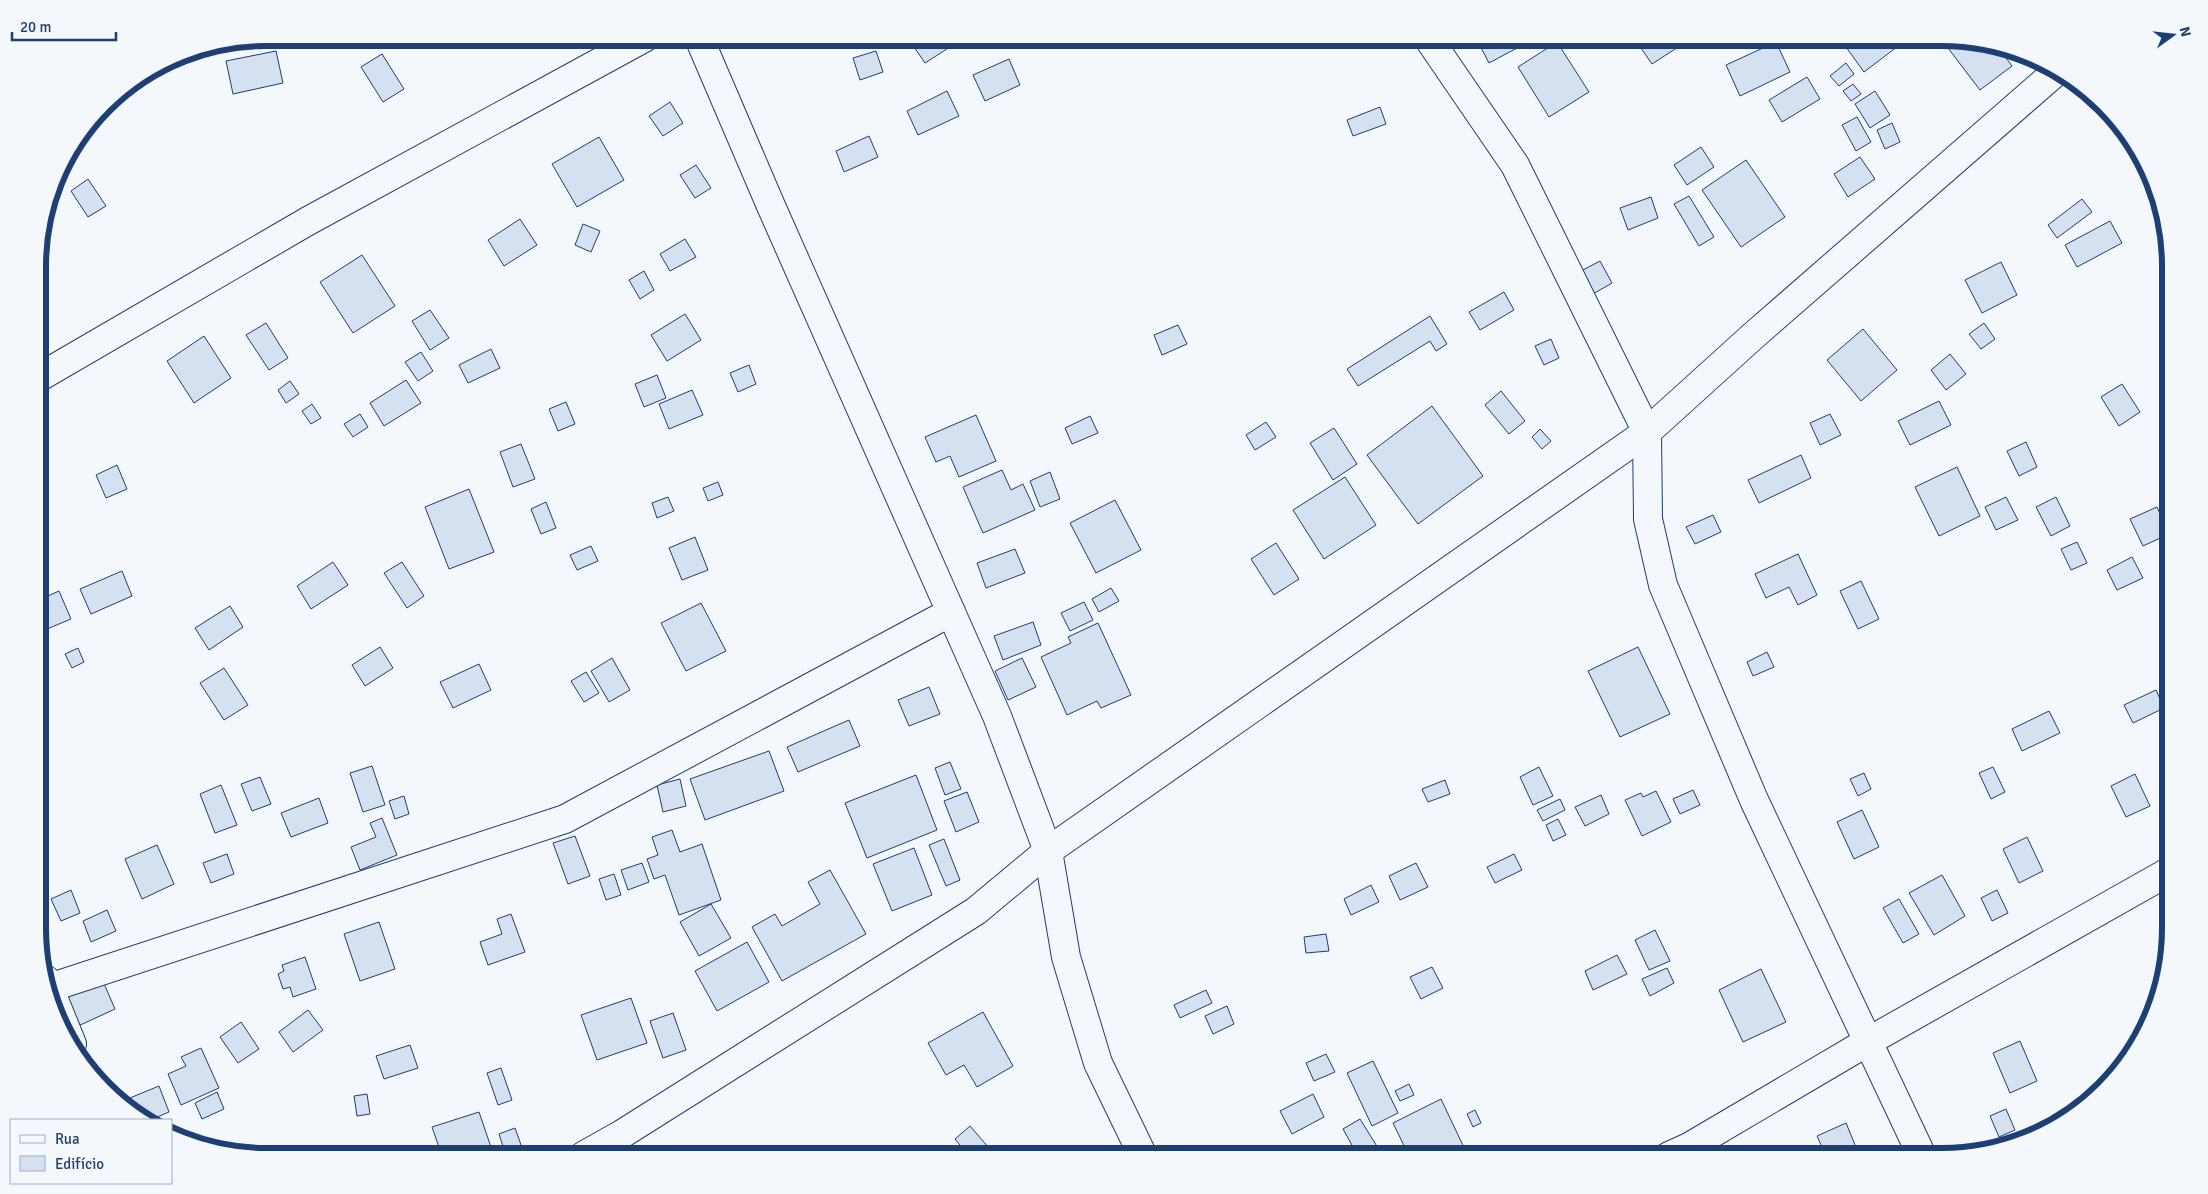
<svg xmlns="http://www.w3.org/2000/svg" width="2208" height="1194" font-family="Signika,sans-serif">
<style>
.building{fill:#d5e0f0;stroke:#1d3f73}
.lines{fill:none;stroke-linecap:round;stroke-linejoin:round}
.street-casing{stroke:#1d3f73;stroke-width:30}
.street{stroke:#f4f7fb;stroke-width:28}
.rim{fill:none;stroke:#1d3f73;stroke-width:6}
</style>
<rect width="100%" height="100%" fill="#f4f7fb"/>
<!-- building -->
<g class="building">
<polygon points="908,38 964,38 925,63"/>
<polygon points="1476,38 1534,38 1534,39 1489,63"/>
<polygon points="1634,38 1692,38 1652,64"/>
<polygon points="1859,38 1904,38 1906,40 1864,72 1846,47"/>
<polygon points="1956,41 2001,51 2012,66 1980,90 1948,48"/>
<polygon points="1557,42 1589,92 1549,117 1518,67"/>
<polygon points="1776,42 1790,72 1740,96 1726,65"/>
<polygon points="276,51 283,83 233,94 226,61"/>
<polygon points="876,51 883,72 860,80 853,58"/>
<polygon points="382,54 404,89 383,102 361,67"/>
<polygon points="1009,59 1020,85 985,101 973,75"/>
<polygon points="1846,63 1854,74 1839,86 1830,76"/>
<polygon points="1807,77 1820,99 1782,122 1769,100"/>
<polygon points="1853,84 1861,94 1851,101 1843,91"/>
<polygon points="947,91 959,116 918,135 907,111"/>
<polygon points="1875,91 1890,115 1870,128 1855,104"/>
<polygon points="670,102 683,123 663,136 649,116"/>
<polygon points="1380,107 1386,124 1353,136 1347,120"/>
<polygon points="1857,117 1871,142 1856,151 1842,125"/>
<polygon points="1892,123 1900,142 1885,149 1877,130"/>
<polygon points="869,136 878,157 844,172 836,151"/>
<polygon points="599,137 624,180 577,207 552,164"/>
<polygon points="1701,147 1714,167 1687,185 1674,165"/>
<polygon points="1860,157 1875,179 1848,197 1834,174"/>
<polygon points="1746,160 1785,217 1741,247 1702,190"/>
<polygon points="696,165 711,188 695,198 680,175"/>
<polygon points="88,179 106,206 88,217 71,191"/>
<polygon points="1689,196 1714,237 1699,246 1674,204"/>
<polygon points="1651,197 1658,218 1628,230 1620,208"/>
<polygon points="2082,199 2092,212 2057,238 2048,225"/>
<polygon points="520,219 537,245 504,266 488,240"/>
<polygon points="2110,221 2122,243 2077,267 2065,245"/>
<polygon points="583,224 600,231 591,252 575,245"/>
<polygon points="685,239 696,257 670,271 660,254"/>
<polygon points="362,255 395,306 353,333 320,282"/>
<polygon points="2169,256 2169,273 2161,262"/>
<polygon points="1600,261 1612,283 1593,294 1581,271"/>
<polygon points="2001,262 2017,295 1982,313 1965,280"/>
<polygon points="644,271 654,290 640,299 629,280"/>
<polygon points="1504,292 1514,310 1480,330 1469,312"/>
<polygon points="430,310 449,338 430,350 412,321"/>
<polygon points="685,314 701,340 667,361 651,335"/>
<polygon points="1430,316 1447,344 1436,351 1430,341 1358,386 1347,369"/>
<polygon points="266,323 288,358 269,370 246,335"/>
<polygon points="1984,323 1995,339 1981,349 1969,334"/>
<polygon points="1178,325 1187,344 1162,355 1154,335"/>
<polygon points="1863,329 1897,370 1861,401 1827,360"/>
<polygon points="204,336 231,378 194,403 167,361"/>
<polygon points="1551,339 1559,358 1544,365 1535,346"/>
<polygon points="491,349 500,368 468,383 459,365"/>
<polygon points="421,352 433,371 418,381 405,362"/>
<polygon points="1950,354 1966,374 1946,390 1931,370"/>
<polygon points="749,365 756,384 738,392 730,373"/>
<polygon points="657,375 666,398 644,407 635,384"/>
<polygon points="406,380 421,403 384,426 370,403"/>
<polygon points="290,381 299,394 286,403 278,390"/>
<polygon points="2122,384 2140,412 2119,426 2101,397"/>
<polygon points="692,390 703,415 669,429 659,404"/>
<polygon points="1501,391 1525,421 1509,434 1485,405"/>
<polygon points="1939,401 1951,425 1910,445 1898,421"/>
<polygon points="566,402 575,424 558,431 549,409"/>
<polygon points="312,404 321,418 311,424 302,411"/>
<polygon points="1432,406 1483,476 1418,524 1367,455"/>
<polygon points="360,414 368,427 353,437 344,424"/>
<polygon points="1830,414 1841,435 1820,445 1810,423"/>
<polygon points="976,415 996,461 959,477 950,456 936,462 925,437"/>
<polygon points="1090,416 1098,433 1072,444 1065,428"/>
<polygon points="1266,422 1276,437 1255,450 1246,435"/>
<polygon points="1334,428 1357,464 1333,480 1310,443"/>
<polygon points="1540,429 1551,441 1542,449 1532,437"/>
<polygon points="2026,442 2037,467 2019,476 2007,451"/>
<polygon points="521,444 535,479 513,487 500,452"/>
<polygon points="1801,455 1811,478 1759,503 1748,480"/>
<polygon points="117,465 127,489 106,498 96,475"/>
<polygon points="1957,467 1980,516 1939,536 1915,487"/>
<polygon points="1002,470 1011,490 1023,484 1035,510 983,533 963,487"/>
<polygon points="1050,472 1060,499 1040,507 1030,481"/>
<polygon points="1345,477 1376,525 1324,559 1293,510"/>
<polygon points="718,482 723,495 708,501 703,488"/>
<polygon points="469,489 494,552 449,569 425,507"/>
<polygon points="668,497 674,511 657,518 652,503"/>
<polygon points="2006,497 2018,520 1996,530 1985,507"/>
<polygon points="2056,497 2070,526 2051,536 2036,507"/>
<polygon points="1115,500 1141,550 1096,573 1070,523"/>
<polygon points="546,502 556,528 541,534 531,509"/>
<polygon points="2157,507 2169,534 2143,546 2130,519"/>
<polygon points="1713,515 1721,532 1695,544 1686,527"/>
<polygon points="695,537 708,570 682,580 669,548"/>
<polygon points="2077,542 2087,563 2071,570 2061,549"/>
<polygon points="1276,543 1299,579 1274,595 1251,559"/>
<polygon points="591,546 598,561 577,570 570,555"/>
<polygon points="1015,549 1025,573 986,588 977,563"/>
<polygon points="39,550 47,568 39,572"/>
<polygon points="2169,552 2170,575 2161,556"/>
<polygon points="1798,554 1817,595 1798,605 1789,587 1766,598 1755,574"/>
<polygon points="2132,557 2143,578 2117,590 2107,570"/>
<polygon points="333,562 348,585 311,609 297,586"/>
<polygon points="402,562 424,596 407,608 384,573"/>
<polygon points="122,571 132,596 91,614 80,589"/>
<polygon points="1861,581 1879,619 1858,629 1840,591"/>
<polygon points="1111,588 1119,601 1099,612 1092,599"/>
<polygon points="59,591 71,619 47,629 39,609 39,600"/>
<polygon points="1084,602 1093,620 1070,631 1061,613"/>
<polygon points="701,603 726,651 686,671 661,623"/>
<polygon points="230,606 243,627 209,650 195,628"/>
<polygon points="1033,622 1041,645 1003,660 994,636"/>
<polygon points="1098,623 1131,695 1101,708 1097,701 1067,715 1041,657 1071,643 1068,637"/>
<polygon points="380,647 393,668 365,686 352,665"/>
<polygon points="1638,647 1670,714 1620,737 1588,671"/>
<polygon points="78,648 84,662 72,668 65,654"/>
<polygon points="1767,652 1774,667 1753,676 1747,662"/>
<polygon points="612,658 630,690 609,702 591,671"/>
<polygon points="1022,658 1036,687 1008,700 995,671"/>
<polygon points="479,664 491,690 453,708 440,682"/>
<polygon points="224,668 248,705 224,720 200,683"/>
<polygon points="586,672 599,693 584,702 571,681"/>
<polygon points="929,687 940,714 909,726 898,700"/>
<polygon points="2156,690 2164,708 2133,723 2124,705"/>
<polygon points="2049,711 2060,733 2022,751 2012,729"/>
<polygon points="849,720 860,746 798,772 787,747"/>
<polygon points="769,751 784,791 705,820 690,779"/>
<polygon points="950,762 961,789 945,795 935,768"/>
<polygon points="372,766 385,805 363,812 350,773"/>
<polygon points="1539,767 1553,796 1533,805 1520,777"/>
<polygon points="1993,767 2005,792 1991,799 1979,773"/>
<polygon points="1864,773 1871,789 1858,796 1850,779"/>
<polygon points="2135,774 2150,806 2126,817 2111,786"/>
<polygon points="916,775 937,830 867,858 845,803"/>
<polygon points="260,777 271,804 252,811 241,784"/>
<polygon points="680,779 686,806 663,812 657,785"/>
<polygon points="1445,780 1450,794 1428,802 1422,789"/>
<polygon points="221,785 237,825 215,833 200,794"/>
<polygon points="1693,790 1700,805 1680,814 1673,799"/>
<polygon points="1656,791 1671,822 1642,836 1625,800 1641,793 1643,797"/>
<polygon points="967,792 979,822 956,832 944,801"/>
<polygon points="1601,795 1609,814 1585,826 1575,807"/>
<polygon points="404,796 409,814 395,819 389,801"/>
<polygon points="319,798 328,823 291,837 281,813"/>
<polygon points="1560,799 1565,810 1543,821 1537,810"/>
<polygon points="1862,810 1879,847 1854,859 1837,822"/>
<polygon points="39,816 48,853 39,855"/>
<polygon points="382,818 397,855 360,870 351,847 376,837 370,823"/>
<polygon points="1558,819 1566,835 1553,841 1546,825"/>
<polygon points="672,830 680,852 702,844 721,900 679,915 665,875 654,879 647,859 658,855 652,837"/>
<polygon points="575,836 590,876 568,884 553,843"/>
<polygon points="2027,837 2043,871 2019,883 2003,849"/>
<polygon points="944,839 960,880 946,886 929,845"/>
<polygon points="157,845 174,884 142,899 125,859"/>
<polygon points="914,848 932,895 892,911 873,864"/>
<polygon points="227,854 234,874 211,883 203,863"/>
<polygon points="1514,854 1522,870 1495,883 1487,867"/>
<polygon points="642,863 649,882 628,890 621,870"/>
<polygon points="1416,863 1428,887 1400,900 1389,876"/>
<polygon points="830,870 866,934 782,981 752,927 775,914 782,926 820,904 808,882"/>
<polygon points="614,874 621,895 606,900 599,879"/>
<polygon points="1942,875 1965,916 1934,935 1909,893"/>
<polygon points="1371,885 1379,902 1351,915 1344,899"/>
<polygon points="71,890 80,913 61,921 51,899"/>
<polygon points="1997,890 2008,913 1992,921 1981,898"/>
<polygon points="1899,899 1919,934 1903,943 1883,908"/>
<polygon points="711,904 731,938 699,956 680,922"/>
<polygon points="107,910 116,931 91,942 83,921"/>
<polygon points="511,914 525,952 488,965 480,942 502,934 497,919"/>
<polygon points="379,922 395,969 360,981 344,934"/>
<polygon points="1655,930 1670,961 1649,970 1635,940"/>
<polygon points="1326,934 1329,951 1306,953 1304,937"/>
<polygon points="747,942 769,982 717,1011 695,971"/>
<polygon points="1617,955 1627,974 1593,990 1585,971"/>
<polygon points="305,957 316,989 293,997 290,987 283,989 278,974 284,971 282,965"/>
<polygon points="1432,967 1443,988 1421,999 1410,977"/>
<polygon points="1667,968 1674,983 1650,996 1642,979"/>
<polygon points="1761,969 1786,1022 1743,1042 1719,990"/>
<polygon points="102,979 115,1009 76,1027 62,996"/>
<polygon points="1206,990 1212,1003 1180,1018 1174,1005"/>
<polygon points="631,998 647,1043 597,1060 581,1015"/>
<polygon points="1227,1006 1234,1024 1213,1034 1205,1016"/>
<polygon points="308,1010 323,1030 293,1052 279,1032"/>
<polygon points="983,1012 1013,1066 977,1087 964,1065 946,1075 928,1043"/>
<polygon points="673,1013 686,1050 663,1058 650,1021"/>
<polygon points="241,1022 259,1049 238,1063 220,1037"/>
<polygon points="2020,1041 2037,1081 2010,1093 1993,1053"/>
<polygon points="410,1045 418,1068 384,1079 376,1056"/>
<polygon points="201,1048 219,1088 181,1105 168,1074 186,1066 181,1057"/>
<polygon points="1326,1054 1335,1072 1314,1081 1306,1063"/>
<polygon points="1373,1061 1398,1113 1372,1126 1347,1073"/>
<polygon points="501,1068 512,1100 498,1105 487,1073"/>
<polygon points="1409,1084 1414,1095 1400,1101 1395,1091"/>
<polygon points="159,1086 169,1112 150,1120 125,1100"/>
<polygon points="217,1092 224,1109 202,1119 195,1103"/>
<polygon points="367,1094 370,1114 357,1116 354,1096"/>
<polygon points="1313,1094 1324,1117 1292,1134 1280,1111"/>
<polygon points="1441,1099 1468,1156 1409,1156 1393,1123"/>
<polygon points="2087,1100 2088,1101 2073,1114 2070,1107"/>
<polygon points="2006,1109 2015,1130 1999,1137 1990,1116"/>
<polygon points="1475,1110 1481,1123 1473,1127 1467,1114"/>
<polygon points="479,1112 493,1153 484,1156 442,1156 432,1127"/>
<polygon points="1360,1119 1383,1156 1358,1156 1343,1129"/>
<polygon points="1846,1123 1858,1152 1849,1156 1840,1156 1838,1151 1826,1156 1817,1136"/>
<polygon points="970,1126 989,1148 978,1156 969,1156 955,1139"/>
<polygon points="515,1128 525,1156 506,1156 499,1134"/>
</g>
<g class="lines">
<!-- street casing -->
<g class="street-casing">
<g id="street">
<polyline points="699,38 771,206 997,716 1048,851 1066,957 1098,1063 1143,1156"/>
<polyline points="1428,38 1515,165 1647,432 1648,519 1663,585 1754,800 1922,1156"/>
<polyline points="38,378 308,221 644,38"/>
<polyline points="46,980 72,1044"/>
<polyline points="49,988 565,819 951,612"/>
<polyline points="583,1156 622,1134 976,911 1048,851 1647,432 1753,336 2057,71"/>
<polyline points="1669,1156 1689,1147 1869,1041 2170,871"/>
</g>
</g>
<!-- street -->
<use href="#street" class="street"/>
</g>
<!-- crop -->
<path d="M0 0H2208V1194H0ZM266 46H1942A220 220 0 0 1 2162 266V928A220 220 0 0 1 1942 1148H266A220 220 0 0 1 46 928V266A220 220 0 0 1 266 46Z" fill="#f4f7fb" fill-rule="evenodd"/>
<path class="rim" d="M266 46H1942A220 220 0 0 1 2162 266V928A220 220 0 0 1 1942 1148H266A220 220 0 0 1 46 928V266A220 220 0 0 1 266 46Z"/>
<!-- legend -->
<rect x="10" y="1119" width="162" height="65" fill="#f4f7fb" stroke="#9eadc5"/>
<rect x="20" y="1135" width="25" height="8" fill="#f4f7fb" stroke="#9eadc5"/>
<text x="55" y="1144" font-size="15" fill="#1d3f73">Rua</text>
<rect x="20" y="1156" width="25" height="15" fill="#d5e0f0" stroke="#9eadc5"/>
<text x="55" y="1169" font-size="15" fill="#1d3f73">Edifício</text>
<!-- north arrow -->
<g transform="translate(2173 35) rotate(75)" stroke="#f4f7fb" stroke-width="4" paint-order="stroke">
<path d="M0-4L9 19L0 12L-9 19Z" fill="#1d3f73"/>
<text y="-8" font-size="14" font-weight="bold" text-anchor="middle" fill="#1d3f73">N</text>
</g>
<!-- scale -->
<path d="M12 32v8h104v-8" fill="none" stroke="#1d3f73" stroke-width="2.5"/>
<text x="20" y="32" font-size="15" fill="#1d3f73" stroke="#f4f7fb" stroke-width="4" paint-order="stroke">20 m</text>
</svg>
